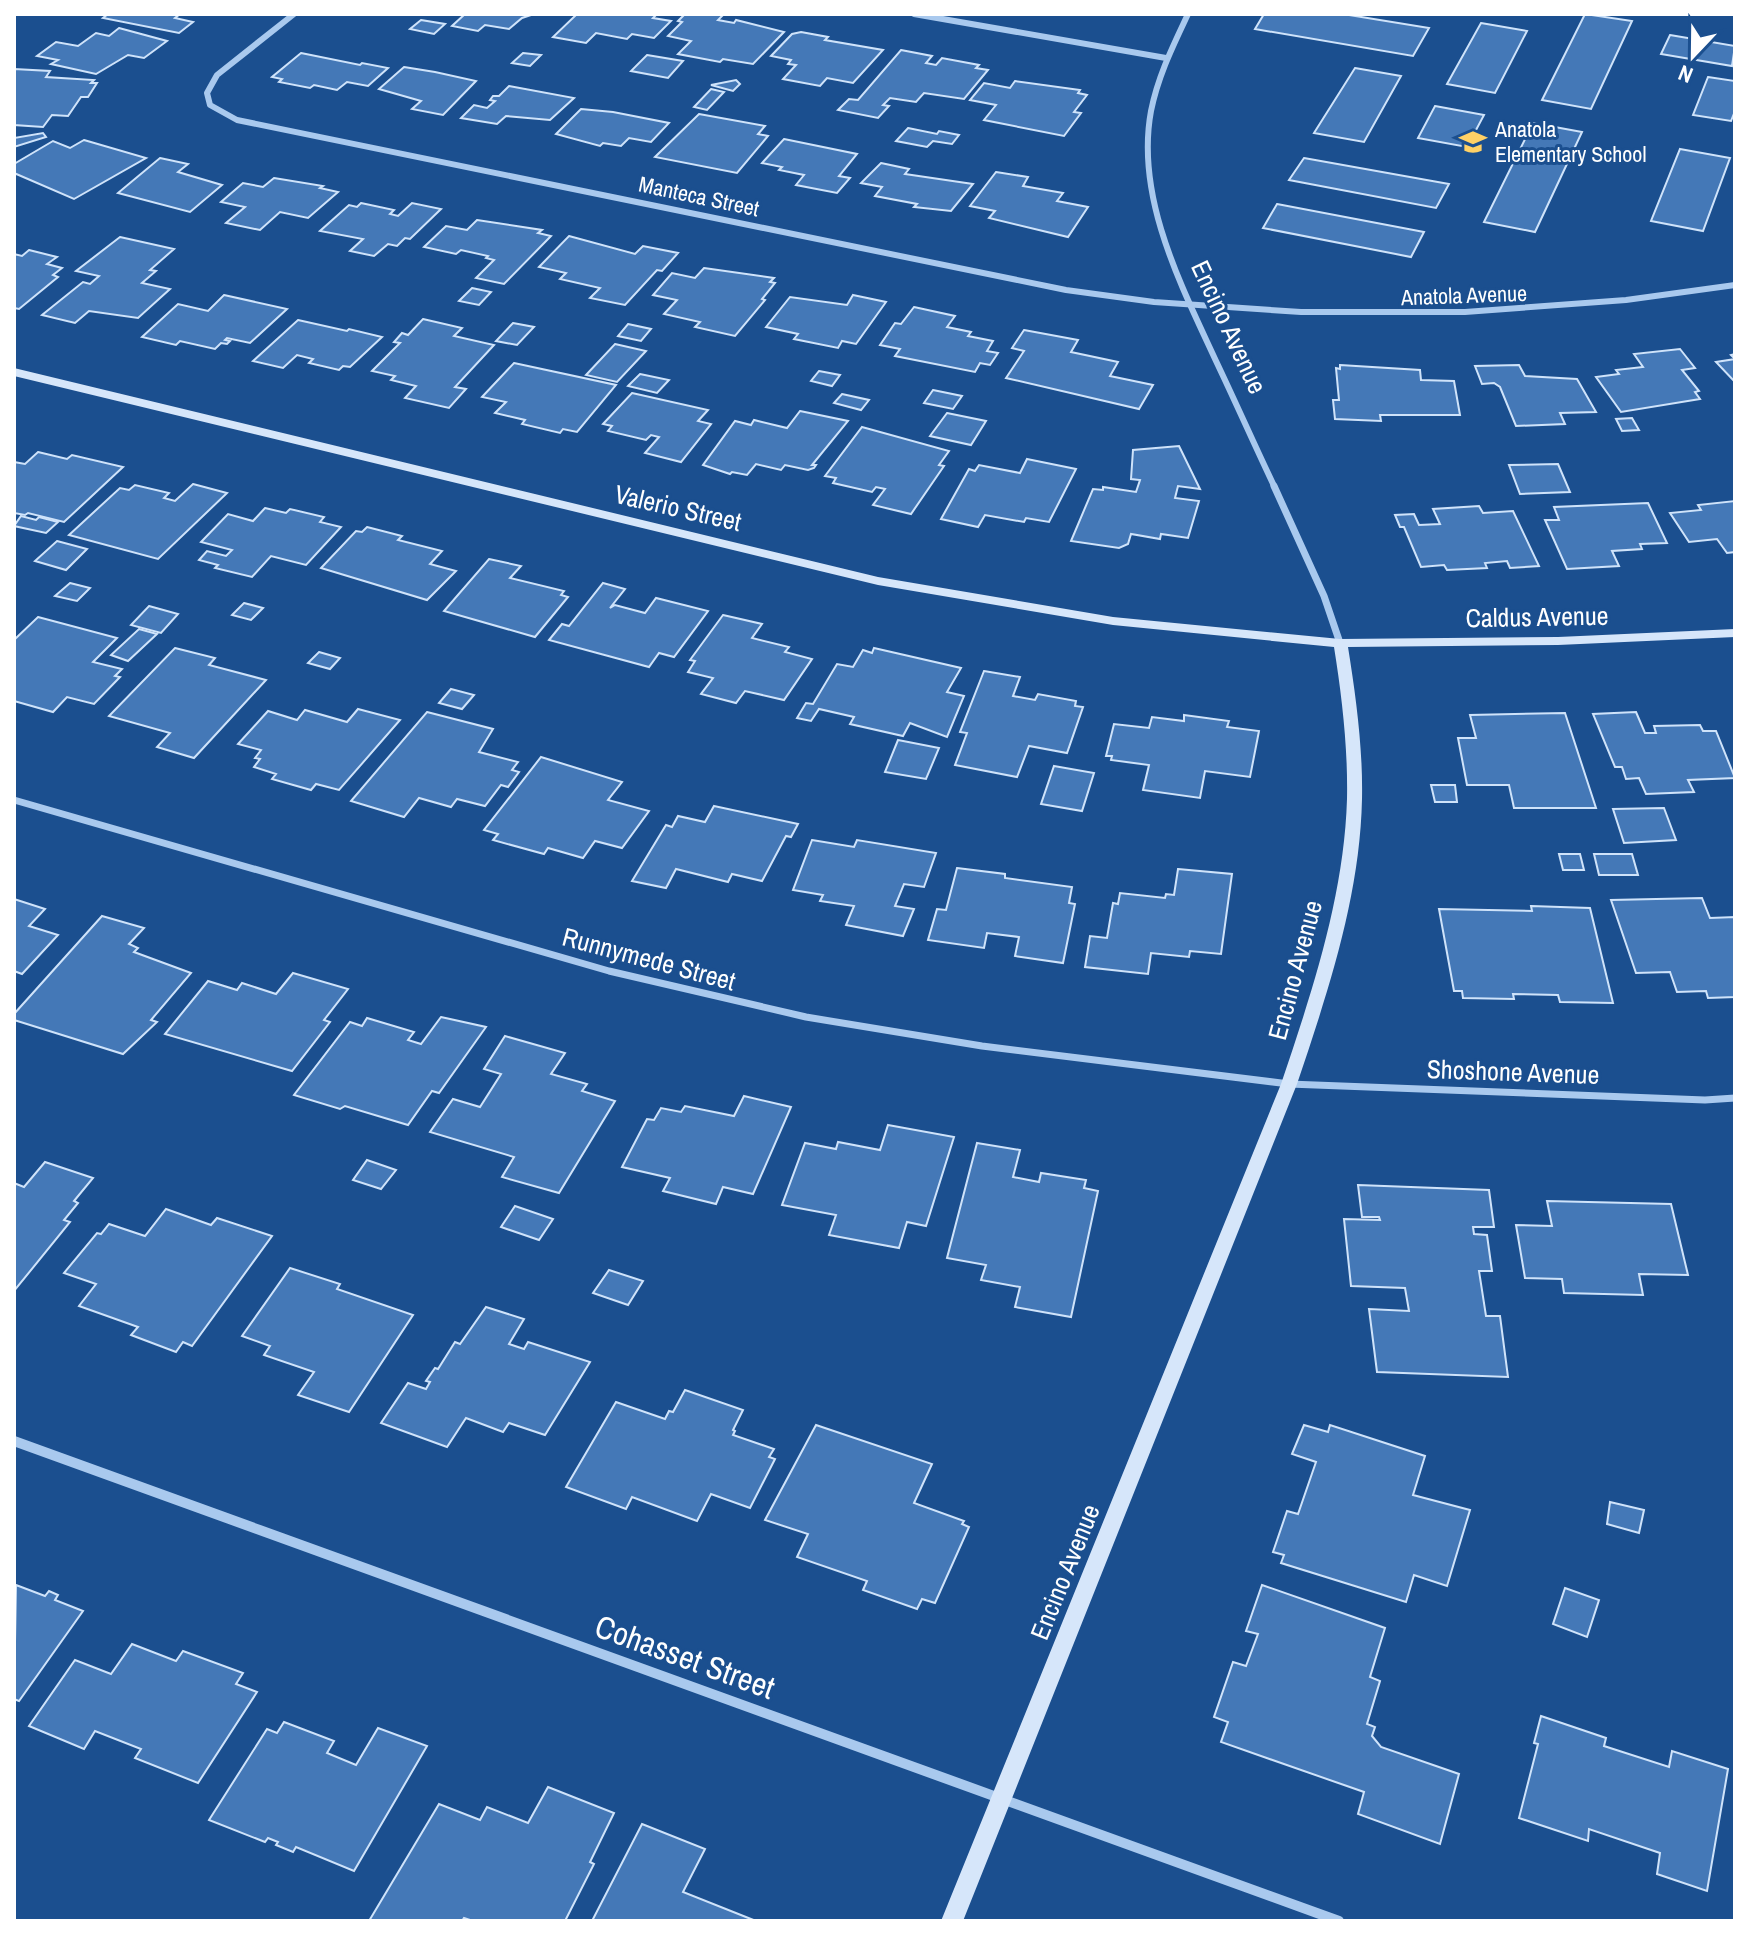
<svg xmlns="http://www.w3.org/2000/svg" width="1749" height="1935" font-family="'Archivo Narrow',sans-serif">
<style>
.building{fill:#4478b7;stroke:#cfe3fa;stroke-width:2}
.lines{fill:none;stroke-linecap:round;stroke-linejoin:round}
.street-far2{stroke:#a9c9ee;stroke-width:6}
.street-far1{stroke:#a9c9ee;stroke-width:7}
.street{stroke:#a9c9ee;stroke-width:10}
.secondary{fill:#d6e6fa;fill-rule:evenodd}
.labels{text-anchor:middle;stroke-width:6;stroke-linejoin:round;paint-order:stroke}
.far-poi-label{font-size:22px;fill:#fff;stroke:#1b4f8f;text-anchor:start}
.far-street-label{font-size:22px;fill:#fff;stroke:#1b4f8f}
.street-label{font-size:26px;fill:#fff;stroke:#1b4f8f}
.near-street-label{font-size:32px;fill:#fff;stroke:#1b4f8f}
</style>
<rect width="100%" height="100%" fill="#1b4f8f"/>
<!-- building -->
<g class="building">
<polygon points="108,14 180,14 175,18 193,22 179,33 103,18"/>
<polygon points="465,14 534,14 522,18 509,29 485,25 478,31 452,26"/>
<polygon points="577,14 657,14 653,18 671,21 654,38 632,34 627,39 596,33 586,43 553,37"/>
<polygon points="685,14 724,14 718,20 734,23 736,20 784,32 753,64 723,59 720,62 678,54 691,41 668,36 682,22 678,21"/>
<polygon points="1264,14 1343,14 1429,28 1413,56 1255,29"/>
<polygon points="1585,14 1632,21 1591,109 1542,100"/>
<polygon points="421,20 445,24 434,34 410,29"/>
<polygon points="1481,23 1527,31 1495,93 1447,84"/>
<polygon points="119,28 167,41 144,58 128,55 96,74 51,64 58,60 37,56 56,42 78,46 96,33 109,36"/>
<polygon points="801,32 828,37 825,40 883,50 853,83 827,78 820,86 783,79 796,65 788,64 791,60 771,56 792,34"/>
<polygon points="1670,35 1735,46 1732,66 1661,54"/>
<polygon points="901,50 932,56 926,63 936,65 942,58 979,65 976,68 988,70 964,99 924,93 916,102 890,98 883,105 889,106 878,118 838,110 849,99 858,100"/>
<polygon points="301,53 360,65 362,63 388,68 368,86 347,82 337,90 314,85 310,88 279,82 282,79 272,77"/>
<polygon points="523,53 541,55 530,66 512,63"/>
<polygon points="647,55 683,61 668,78 631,71"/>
<polygon points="404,67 435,72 476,81 443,115 412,109 421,101 379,89"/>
<polygon points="1355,68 1401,76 1364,142 1314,133"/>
<polygon points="14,69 50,71 46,77 94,80 91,83 97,83 88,97 81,97 68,116 52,115 43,127 14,125"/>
<polygon points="1708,77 1735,81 1735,111 1731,121 1693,115"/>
<polygon points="736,80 740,84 733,91 711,85"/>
<polygon points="1015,81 1080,90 1078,93 1087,95 1074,112 1081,113 1064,136 984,120 996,105 970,100 984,83 1010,88"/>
<polygon points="509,86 574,98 550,120 506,116 497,124 461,118 474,105 487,108 495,101 490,100 493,96 499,96"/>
<polygon points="711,89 724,92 707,110 694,107"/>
<polygon points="1435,106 1484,115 1467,147 1418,138"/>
<polygon points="581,109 613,112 669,123 651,142 629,138 621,146 603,143 600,146 556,134"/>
<polygon points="699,114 765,126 758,134 768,136 737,173 655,157"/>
<polygon points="1533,123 1582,132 1535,232 1484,222"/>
<polygon points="908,128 937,134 939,131 959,135 952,144 933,141 927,147 896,141"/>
<polygon points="43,133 46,137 14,147 14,138"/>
<polygon points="784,139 857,154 839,176 850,178 837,193 796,185 804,175 779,170 782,167 762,163"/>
<polygon points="84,140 146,158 74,199 14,173 14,164 53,141 70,148"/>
<polygon points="1680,149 1730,158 1703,231 1651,221"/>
<polygon points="160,158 188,164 178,172 222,185 190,212 118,193"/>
<polygon points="1304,158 1449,184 1436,208 1289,180"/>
<polygon points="881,163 909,169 905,174 973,184 951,211 914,207 917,204 875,196 882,187 861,183"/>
<polygon points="996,172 1028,177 1023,186 1063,193 1057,201 1088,207 1068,237 989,218 995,211 970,206"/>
<polygon points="274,178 323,186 320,188 338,192 308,218 280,212 260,230 226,223 245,207 221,202 243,183 263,187"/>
<polygon points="361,203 394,210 390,214 398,216 412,203 441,209 410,239 405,238 397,246 388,244 374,256 350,251 363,239 320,231 349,205 357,207"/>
<polygon points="1277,204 1424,232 1411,257 1263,228"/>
<polygon points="477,220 542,230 538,233 551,236 504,284 476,278 494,260 486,258 488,256 461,250 456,254 424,247 446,226 467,230"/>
<polygon points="569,236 635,254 643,246 678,253 662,271 657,270 625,305 590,298 600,288 560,279 566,273 539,267"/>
<polygon points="120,237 174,249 150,270 156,271 142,283 170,289 138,318 89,311 75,323 42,315 83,282 90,284 99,276 76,271"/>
<polygon points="29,250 57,257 47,264 62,268 53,275 58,277 19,309 14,308 14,254 22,256"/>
<polygon points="704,268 774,278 770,282 775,283 762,299 765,300 735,336 695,327 700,322 664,314 677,300 653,295 672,273 695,278"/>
<polygon points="472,288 491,292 479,305 459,301"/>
<polygon points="224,295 287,309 250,343 227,338 225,340 230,341 227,344 221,343 215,349 180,341 176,345 142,337 178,304 208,311"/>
<polygon points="853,295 886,302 856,344 842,341 838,348 794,339 798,334 766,327 790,297 847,305"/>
<polygon points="914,307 955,316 947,327 971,332 968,336 993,341 987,351 998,353 990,365 980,363 975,372 895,356 900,349 880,345 895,323 901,324"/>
<polygon points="423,319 462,328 454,336 494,345 455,387 466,389 449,408 405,398 416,386 391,380 395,376 372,371 400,343 394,342 402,333 408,335"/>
<polygon points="298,320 347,331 349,329 382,337 350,367 343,366 339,370 309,363 313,359 297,355 283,368 253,361"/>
<polygon points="513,323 534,327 517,345 496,341"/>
<polygon points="628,324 651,329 641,341 618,336"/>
<polygon points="1024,330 1078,340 1071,352 1118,362 1110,376 1153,385 1139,409 1006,378 1024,351 1012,348"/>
<polygon points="615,344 646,351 617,382 586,375"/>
<polygon points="1680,349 1695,368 1682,370 1699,391 1695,392 1700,399 1621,412 1596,377 1619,374 1616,370 1643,367 1634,354"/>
<polygon points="1735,354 1735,382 1716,362 1735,359 1731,355"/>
<polygon points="514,363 616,385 577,432 563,429 560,433 522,424 525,420 495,413 506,402 482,397"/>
<polygon points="1340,365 1420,370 1421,380 1454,381 1460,415 1380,415 1381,421 1335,419 1333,400 1339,400 1336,368 1340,369"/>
<polygon points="1519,365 1525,376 1577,379 1596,412 1560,413 1565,424 1516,426 1500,387 1494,383 1482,384 1475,366"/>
<polygon points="819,371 840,375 832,386 811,381"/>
<polygon points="640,374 669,380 657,393 628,386"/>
<polygon points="933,390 962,396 953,409 924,403"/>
<polygon points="632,393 708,410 698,421 711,424 681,462 645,453 659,437 651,435 646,440 608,431 612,426 603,424"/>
<polygon points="842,394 869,400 861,410 834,403"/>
<polygon points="800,411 848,421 812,465 816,465 814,468 808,470 785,465 781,470 756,464 747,475 732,472 730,474 703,465 735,421 751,425 754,420 787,428"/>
<polygon points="947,413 986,421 971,445 930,436"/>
<polygon points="1632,418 1639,430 1622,431 1616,419"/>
<polygon points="862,427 949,451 939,465 944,466 911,514 873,505 885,489 876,487 872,492 833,483 836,478 825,476"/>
<polygon points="1179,446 1200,489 1178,486 1175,498 1199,501 1188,538 1161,534 1160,539 1131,534 1128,544 1119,548 1071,541 1093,489 1103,490 1103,487 1136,492 1140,480 1131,479 1133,450"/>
<polygon points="38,452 67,459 72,455 123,467 64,522 28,513 25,515 14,513 14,462 25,464"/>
<polygon points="1027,459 1076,469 1049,522 1026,518 1024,522 985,515 978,527 941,519 969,469 975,471 979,465 1020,473"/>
<polygon points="1558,464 1570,492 1520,494 1509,465"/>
<polygon points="193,484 227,493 158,559 69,535 120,488 129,490 135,485 169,493 164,498 175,501"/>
<polygon points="1735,501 1735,552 1727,553 1717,539 1689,542 1670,513 1701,510 1698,505"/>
<polygon points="1648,503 1667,543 1640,544 1642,549 1612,551 1619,566 1567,569 1545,520 1559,520 1554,507"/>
<polygon points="1479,506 1483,513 1513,511 1539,566 1510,568 1507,561 1485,563 1487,568 1447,570 1444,565 1421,567 1404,527 1400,527 1395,515 1414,514 1419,525 1440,524 1433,509"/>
<polygon points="265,508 286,513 290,509 324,517 320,522 341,527 306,565 271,556 252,577 215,568 218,565 199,560 207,551 226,556 232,550 201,542 228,514 253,521"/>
<polygon points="21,516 36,520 39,517 58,522 46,533 14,526"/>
<polygon points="367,527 402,536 398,540 442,551 430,564 456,571 427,600 321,568 356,531 362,532"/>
<polygon points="57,541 87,549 66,570 35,561"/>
<polygon points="489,559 521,566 510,578 564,591 561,595 568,597 535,637 444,611"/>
<polygon points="70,583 90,588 77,601 55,596"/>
<polygon points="603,583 625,589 610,608 615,605 645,613 656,598 708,611 674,657 659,653 649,667 549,640 562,624 569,626"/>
<polygon points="244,603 263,608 251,620 232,615"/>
<polygon points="149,606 178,614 161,633 131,625"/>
<polygon points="723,615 762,624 752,638 789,647 785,652 812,659 784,700 745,691 736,703 701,694 713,678 688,672 695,661 690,660"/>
<polygon points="38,617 117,638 93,662 122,669 115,676 120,677 94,704 67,697 53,712 14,701 14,640"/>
<polygon points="139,629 157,634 128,661 111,655"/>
<polygon points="175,648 215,658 209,665 266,680 194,758 157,747 170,733 109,716"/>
<polygon points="874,648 961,668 947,692 964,696 947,737 910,723 903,736 850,724 854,717 819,709 811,721 797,718 806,703 813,704 837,664 853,667 863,650 872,653"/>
<polygon points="319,652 340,658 330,669 308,663"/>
<polygon points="984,671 1020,677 1013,696 1035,700 1038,694 1076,701 1075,706 1083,707 1067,753 1029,746 1017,777 955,765 967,733 960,732"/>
<polygon points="451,689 474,695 462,709 439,703"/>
<polygon points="358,709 400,720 339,790 316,784 311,790 272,779 276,774 254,767 260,759 255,758 261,750 238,744 268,711 297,720 305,710 347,722"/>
<polygon points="427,712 493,729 479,752 518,762 512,770 519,772 508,787 501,785 485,806 457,799 451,807 419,798 404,817 351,801"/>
<polygon points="1636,712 1645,733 1656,733 1654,726 1700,725 1703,731 1716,731 1735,778 1688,780 1694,792 1646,794 1639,778 1626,779 1622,767 1615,767 1593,714"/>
<polygon points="1565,713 1596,808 1514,808 1509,785 1467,785 1458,738 1476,738 1470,715"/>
<polygon points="1184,715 1229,721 1227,727 1259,731 1250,777 1205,771 1200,798 1143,790 1149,765 1111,760 1112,756 1106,756 1114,724 1149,728 1152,717 1184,721"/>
<polygon points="898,740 939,748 926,779 885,772"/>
<polygon points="541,757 622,782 608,800 649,811 622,848 595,841 583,858 548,848 544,854 493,840 498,834 484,830"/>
<polygon points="1054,766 1094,773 1082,811 1041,804"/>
<polygon points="1431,785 1455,785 1457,802 1435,802"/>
<polygon points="714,806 798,824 791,837 786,836 762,881 732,874 728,882 676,869 666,888 632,881 666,825 672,827 678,816 705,822"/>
<polygon points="1664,808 1676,840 1624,843 1613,809"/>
<polygon points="812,840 854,847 857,840 936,853 924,887 904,884 895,906 914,909 903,936 846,925 854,906 820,901 823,895 793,890"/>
<polygon points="1559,854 1580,854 1584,870 1563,870"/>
<polygon points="1594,854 1632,854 1638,875 1599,875"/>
<polygon points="957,868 1005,874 1005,878 1072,887 1069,903 1075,904 1063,963 1015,956 1019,937 987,933 984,948 928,940 937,909 946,910"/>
<polygon points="1178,869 1232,874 1221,954 1190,951 1189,957 1151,953 1148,974 1085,967 1090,936 1107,938 1113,903 1118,904 1120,893 1165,898 1166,894 1174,895"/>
<polygon points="1702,898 1710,918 1735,917 1735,997 1708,998 1706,991 1677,992 1670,972 1636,973 1611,900"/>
<polygon points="14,899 45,909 29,926 58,935 22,974 14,971"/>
<polygon points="1531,906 1590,908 1613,1003 1560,1002 1558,995 1513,994 1514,999 1463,998 1462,991 1454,991 1439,909 1532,911"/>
<polygon points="102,916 144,928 129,944 138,948 134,952 191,973 151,1020 157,1022 123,1054 14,1020 14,1014"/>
<polygon points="293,973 348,989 324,1020 330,1022 292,1071 165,1034 208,981 237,990 242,983 276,994"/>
<polygon points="441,1017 486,1027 439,1093 432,1091 408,1125 345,1106 340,1109 294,1095 350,1022 362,1026 367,1018 414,1032 408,1040 421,1044"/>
<polygon points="505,1036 565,1053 551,1074 587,1084 582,1091 615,1101 559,1193 502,1177 514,1157 430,1132 453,1099 480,1107 501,1074 484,1069"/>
<polygon points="744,1096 791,1107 753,1194 723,1187 716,1204 663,1191 670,1178 622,1167 647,1119 654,1120 661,1108 681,1112 685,1106 734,1116"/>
<polygon points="888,1125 954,1137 926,1226 907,1222 899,1248 829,1235 836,1215 782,1205 805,1143 836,1149 838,1142 880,1150"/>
<polygon points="977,1143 1020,1150 1013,1177 1039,1182 1041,1173 1086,1180 1084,1188 1098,1191 1071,1317 1015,1307 1020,1287 981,1280 986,1265 947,1258"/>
<polygon points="367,1160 396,1170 381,1189 353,1180"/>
<polygon points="45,1162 93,1178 74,1201 78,1203 64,1220 70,1222 14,1291 14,1183 24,1187"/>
<polygon points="1358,1185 1489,1190 1494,1227 1473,1227 1474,1234 1487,1235 1492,1271 1479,1271 1486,1316 1500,1316 1508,1377 1377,1372 1369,1309 1409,1311 1405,1288 1351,1286 1344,1219 1380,1220 1379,1217 1362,1217"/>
<polygon points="1547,1201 1671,1204 1688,1275 1639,1274 1643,1295 1564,1293 1562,1279 1525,1278 1516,1225 1552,1226"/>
<polygon points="515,1206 553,1219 539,1240 501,1227"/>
<polygon points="166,1209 211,1225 217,1218 272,1236 192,1346 183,1342 176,1352 131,1335 138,1327 79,1306 96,1284 64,1273 97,1233 101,1234 109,1224 145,1236"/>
<polygon points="290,1268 340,1284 337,1289 413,1315 349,1412 298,1395 314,1372 264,1355 270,1346 242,1336"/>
<polygon points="609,1270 643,1281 628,1305 593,1293"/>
<polygon points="486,1307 524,1319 509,1344 524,1349 528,1342 590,1362 545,1435 509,1423 503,1432 466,1418 447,1447 381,1423 408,1383 426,1389 430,1382 426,1381 435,1368 438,1369 455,1342 460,1344"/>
<polygon points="685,1390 743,1410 733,1430 735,1431 733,1435 774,1449 769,1457 775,1459 750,1508 711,1494 697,1521 632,1497 626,1509 566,1487 616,1402 665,1419 669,1411 673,1412"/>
<polygon points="816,1425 932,1464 914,1503 964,1521 962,1524 969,1527 935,1603 922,1599 917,1609 863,1590 867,1581 797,1557 808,1534 765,1520"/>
<polygon points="1304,1425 1328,1432 1330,1425 1425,1456 1413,1495 1470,1510 1447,1586 1414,1575 1406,1602 1281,1563 1284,1555 1273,1552 1287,1511 1298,1514 1316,1462 1292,1454"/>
<polygon points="1610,1502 1644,1510 1639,1533 1607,1524"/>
<polygon points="16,1585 45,1596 49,1591 58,1595 55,1600 83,1611 19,1701 14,1699"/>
<polygon points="1262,1585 1385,1628 1370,1677 1380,1681 1367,1724 1375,1727 1372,1736 1381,1747 1459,1774 1440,1844 1358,1814 1364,1792 1221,1742 1228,1722 1214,1717 1233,1662 1246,1666 1258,1634 1246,1631"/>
<polygon points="1565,1588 1599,1600 1587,1637 1553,1624"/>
<polygon points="132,1644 176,1661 183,1651 243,1673 236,1684 257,1692 198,1783 135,1758 141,1749 95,1731 84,1749 29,1726 75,1660 111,1674"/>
<polygon points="1541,1716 1606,1738 1604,1746 1669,1767 1672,1751 1728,1769 1707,1891 1657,1874 1660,1853 1589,1829 1588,1841 1519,1818 1538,1744 1534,1743"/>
<polygon points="284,1722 334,1741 327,1753 356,1765 378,1728 427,1746 354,1871 296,1847 293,1852 276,1845 278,1842 268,1838 265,1842 209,1820 267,1729 277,1733"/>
<polygon points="548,1787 614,1813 590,1862 594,1864 565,1921 473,1921 464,1918 462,1921 369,1921 439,1804 480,1820 487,1807 528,1823"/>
<polygon points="642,1824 705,1849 683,1892 756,1921 592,1921"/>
</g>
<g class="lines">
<!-- street-far2 -->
<g class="street-far2">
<polyline points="294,14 217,75 207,93 210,105 237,120 1066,290 1154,302 1301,312 1465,312 1626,300 1735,285"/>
<polyline points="914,14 1166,58"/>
<path d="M1188 14C1173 46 1158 76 1151 111 1135 197 1181 285 1216 361 1236 403 1255 446 1275 488"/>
</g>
<!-- street-far1 -->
<g class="street-far1">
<polyline points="1274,486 1324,596 1340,643"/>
<polyline points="14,800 609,971 806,1017 982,1046 1289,1084 1705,1100 1735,1098"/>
</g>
<!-- street -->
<polyline class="street" points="14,1441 1339,1921"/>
<!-- secondary -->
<path class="secondary" d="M14 368 878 577 1113 617 1340 639 1558 637 1735 629V637L1558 645 1348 647C1356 697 1363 748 1362 799 1360 897 1328 992 1297 1084L963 1921H941L1281 1084C1312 992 1344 897 1347 799 1348 748 1342 697 1334 647L1113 625 878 585 14 376Z"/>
</g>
<!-- icons -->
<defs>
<g id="school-bare" transform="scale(2.16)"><path d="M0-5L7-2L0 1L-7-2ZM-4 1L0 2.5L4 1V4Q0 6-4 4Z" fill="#ffd166" stroke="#1b4f8f" stroke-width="2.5" paint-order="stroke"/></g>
</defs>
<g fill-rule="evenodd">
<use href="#school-bare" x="1473" y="142"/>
</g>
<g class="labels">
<!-- far-poi labels -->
<g class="far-poi-label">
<text x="1495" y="137">Anatola<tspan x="1495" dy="25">Elementary School</tspan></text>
</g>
<!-- far-street labels -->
<g class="far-street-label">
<text transform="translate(699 196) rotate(12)" y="8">Manteca Street</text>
<text transform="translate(1464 295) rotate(-2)" y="8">Anatola Avenue</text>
</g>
<!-- street labels -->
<g class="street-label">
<text transform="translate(1229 327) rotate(65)" y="9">Encino Avenue</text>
<text transform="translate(678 508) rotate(13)" y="9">Valerio Street</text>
<text transform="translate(1537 617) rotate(-1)" y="9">Caldus Avenue</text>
<text transform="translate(649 959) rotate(15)" y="9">Runnymede Street</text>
<text transform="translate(1295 970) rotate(-75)" y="9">Encino Avenue</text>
<text transform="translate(1513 1072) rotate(2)" y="9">Shoshone Avenue</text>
<text transform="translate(1065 1572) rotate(-68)" y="9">Encino Avenue</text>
</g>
<!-- near-street labels -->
<g class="near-street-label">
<text transform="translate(685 1657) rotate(20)" y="11">Cohasset Street</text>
</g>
</g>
<!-- border -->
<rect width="1749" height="1935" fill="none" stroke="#ffffff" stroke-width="32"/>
<!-- north arrow -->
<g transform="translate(1693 56) rotate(202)" stroke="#1b4f8f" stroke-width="6" paint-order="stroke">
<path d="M0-6L14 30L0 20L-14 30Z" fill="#ffffff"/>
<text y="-12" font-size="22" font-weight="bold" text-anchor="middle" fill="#ffffff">N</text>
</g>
</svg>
